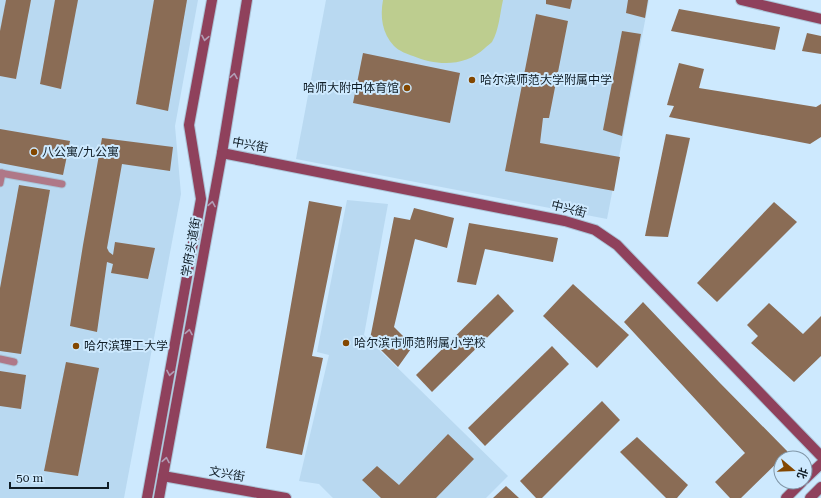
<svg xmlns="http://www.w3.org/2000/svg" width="821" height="498" font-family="'Roboto Serif','Noto Sans SC',serif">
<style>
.built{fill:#b9d9f1}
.green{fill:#bdcd8f}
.building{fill:#8a6c55}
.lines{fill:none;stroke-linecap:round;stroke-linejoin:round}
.lane-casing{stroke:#abc4d7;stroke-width:9}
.secondary-casing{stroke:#abc4d7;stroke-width:12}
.lane{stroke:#af7888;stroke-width:7}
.secondary{stroke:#8f415c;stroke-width:10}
.oneway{stroke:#b19db5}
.poi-dot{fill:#834700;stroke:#cde9fe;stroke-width:1.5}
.labels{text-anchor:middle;stroke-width:4;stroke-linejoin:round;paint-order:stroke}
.poi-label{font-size:12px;fill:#101d26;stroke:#cde9fe;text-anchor:start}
.street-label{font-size:12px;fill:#101d26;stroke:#cde9fe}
</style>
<rect width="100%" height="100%" fill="#cde9fe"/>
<!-- built -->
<g class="built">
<polygon points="0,0 198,0 175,126 181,194 124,498 0,498"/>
<polygon points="326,0 649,0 607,219 296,159"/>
<polygon points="347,200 388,204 364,335 508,476 486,498 333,498 319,484 299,481 329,355 317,352"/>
</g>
<!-- green -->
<path class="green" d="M383 0H503C500 13 499 30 492 42 490 44 487 46 485 48 465 67 437 66 413 56 407 54 399 51 394 46 382 33 380 17 383 0Z"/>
<!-- building -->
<g class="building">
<polygon points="6,0 31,0 16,79 0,76 0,31"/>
<polygon points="55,0 78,0 61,89 40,84"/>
<polygon points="154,0 187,0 168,111 136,104"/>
<polygon points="546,0 572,0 570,9 546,4"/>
<polygon points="628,0 648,0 645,18 626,13"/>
<polygon points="679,9 780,27 775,50 671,31"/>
<polygon points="536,14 568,21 549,118 543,118 540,143 620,157 614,191 505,171"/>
<polygon points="622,31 641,34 622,136 603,130"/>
<polygon points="807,33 821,36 821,54 802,51"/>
<polygon points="363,53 460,73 450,123 353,103"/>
<polygon points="679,63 704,69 699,88 816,107 821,104 821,137 810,144 669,117 674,106 667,105"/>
<polygon points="0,129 70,141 63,175 0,163"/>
<polygon points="666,134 690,138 668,237 645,236"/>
<polygon points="102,138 173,147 170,171 122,164 107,248 109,252 113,255 115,242 155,248 148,279 111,273 113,264 107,262 97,332 70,326 83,245"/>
<polygon points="19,185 50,190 21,354 0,351 0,288"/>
<polygon points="309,201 342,207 312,356 323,358 302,455 266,448"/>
<polygon points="774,202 797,222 717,302 697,283"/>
<polygon points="414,208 454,218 447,248 415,239 394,327 413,346 398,367 370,339 394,217 410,220"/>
<polygon points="469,223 558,238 553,262 485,249 476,285 457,282"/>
<polygon points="573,284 629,335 597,368 543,316"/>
<polygon points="498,294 514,311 432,392 416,375"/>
<polygon points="643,302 719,382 788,452 741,498 730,498 715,482 745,453 624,322"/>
<polygon points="769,303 803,334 821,316 821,356 794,382 751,343 758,336 747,325"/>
<polygon points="552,346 569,364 485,446 468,428"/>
<polygon points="66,362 99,368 78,476 44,471"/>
<polygon points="0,371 26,375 21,409 0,406"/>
<polygon points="602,401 620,420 542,498 536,498 520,481"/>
<polygon points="448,434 474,459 436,498 381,498 362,480 377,466 399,485"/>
<polygon points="637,437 688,485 677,498 666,498 620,452"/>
<polygon points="506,486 519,498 493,498"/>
</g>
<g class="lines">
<!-- lane casing -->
<g class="lane-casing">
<g id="lane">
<polyline points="0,173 62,184"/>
<polyline points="0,183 2,173"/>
<polyline points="0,359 14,362"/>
</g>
</g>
<!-- secondary casing -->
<g class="secondary-casing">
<g id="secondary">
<polyline points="741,0 821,19"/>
<polyline points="222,153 565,221 595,230 617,245 821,456"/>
<polyline points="163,476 286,498"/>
<polyline points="805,479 821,464"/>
<polyline points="147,498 201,199 189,125 212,0"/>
<polyline points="159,498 222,153 247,0"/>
<polyline points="786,498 802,482"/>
<polyline points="810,498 821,487"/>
</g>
</g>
<!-- lane -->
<use href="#lane" class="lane"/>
<!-- secondary -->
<use href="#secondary" class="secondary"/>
</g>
<!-- one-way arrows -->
<defs><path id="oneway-chevron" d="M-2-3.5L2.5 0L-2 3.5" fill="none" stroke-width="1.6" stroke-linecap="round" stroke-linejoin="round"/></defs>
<g class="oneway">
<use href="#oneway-chevron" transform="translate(205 38) rotate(100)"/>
<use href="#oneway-chevron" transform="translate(234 76) rotate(-81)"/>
<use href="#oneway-chevron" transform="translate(212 204) rotate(-80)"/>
<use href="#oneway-chevron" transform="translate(189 332) rotate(-80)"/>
<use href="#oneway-chevron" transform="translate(170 373) rotate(100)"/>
<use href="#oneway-chevron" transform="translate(166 460) rotate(-80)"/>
</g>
<!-- markers -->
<g class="poi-dot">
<circle cx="472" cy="80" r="4"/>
<circle cx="407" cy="88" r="4"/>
<circle cx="34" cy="152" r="4"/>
<circle cx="346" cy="343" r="4"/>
<circle cx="76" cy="346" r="4"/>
</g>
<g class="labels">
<!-- poi labels -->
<g class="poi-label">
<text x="480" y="84">哈尔滨师范大学附属中学</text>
<text x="399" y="92" text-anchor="end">哈师大附中体育馆</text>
<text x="42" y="156">八公寓/九公寓</text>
<text x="354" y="347">哈尔滨市师范附属小学校</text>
<text x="84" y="350">哈尔滨理工大学</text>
</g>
<!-- street labels -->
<g class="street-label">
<text transform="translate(250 145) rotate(11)" y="4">中兴街</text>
<text transform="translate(569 209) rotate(14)" y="4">中兴街</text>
<text transform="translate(191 247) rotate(-80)" y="4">学府头道街</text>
<text transform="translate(227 474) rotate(10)" y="4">文兴街</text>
</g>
</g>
<!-- north arrow -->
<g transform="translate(793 470) rotate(109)"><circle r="19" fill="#cde9fe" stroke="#8197a8"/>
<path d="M0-3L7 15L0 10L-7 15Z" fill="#834700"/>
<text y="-6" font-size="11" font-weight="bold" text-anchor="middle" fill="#101d26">北</text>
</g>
<!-- scale -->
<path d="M10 482v6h98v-6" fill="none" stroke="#101d26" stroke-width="2"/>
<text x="16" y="482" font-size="12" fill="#101d26" stroke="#cde9fe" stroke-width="3" paint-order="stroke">50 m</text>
</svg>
